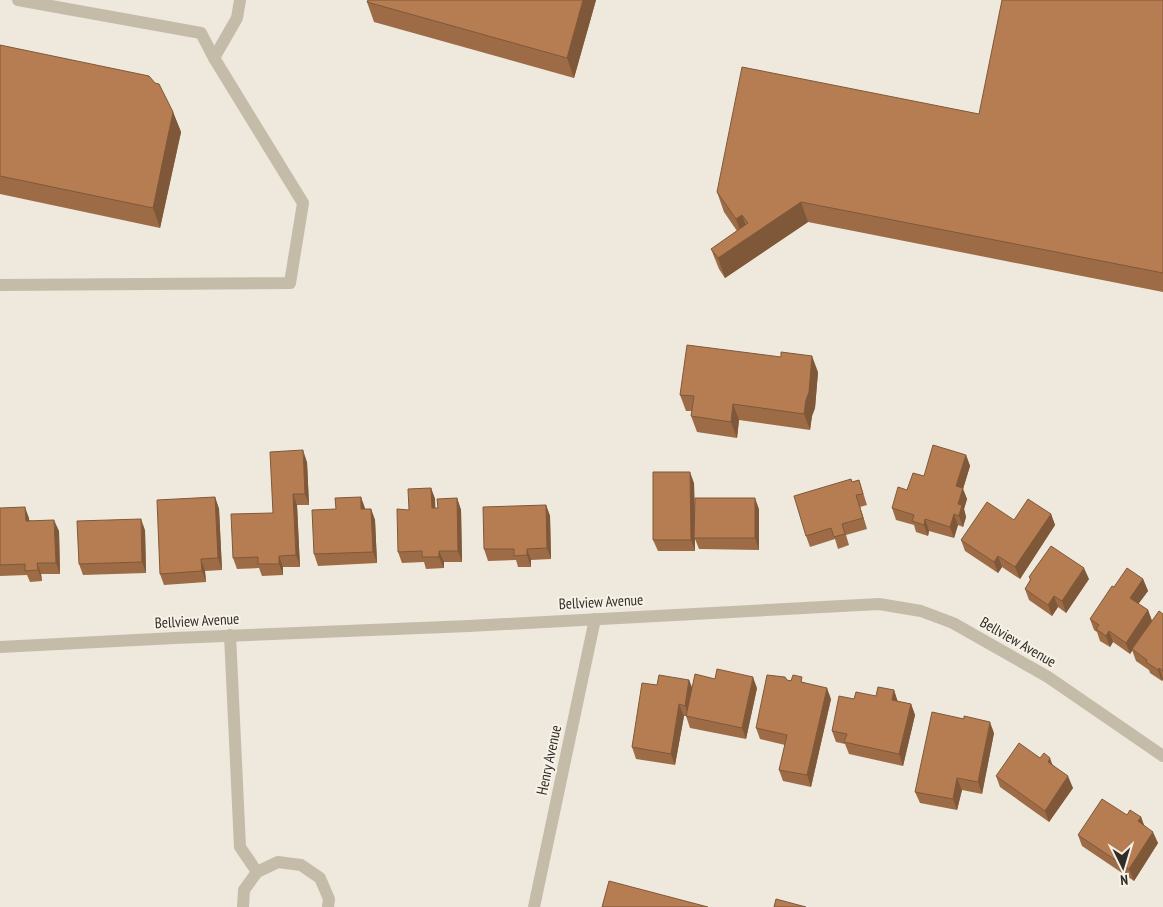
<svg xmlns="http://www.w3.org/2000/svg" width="1163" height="907" font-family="'PT Sans Narrow',sans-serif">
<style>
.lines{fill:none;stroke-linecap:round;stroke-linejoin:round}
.minor{stroke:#c5bba9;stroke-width:12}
.wall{fill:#9d6c47}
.shaded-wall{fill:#7f5839}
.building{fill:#b67d52;stroke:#7f5839}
.labels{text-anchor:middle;stroke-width:4;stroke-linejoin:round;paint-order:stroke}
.street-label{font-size:15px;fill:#332d28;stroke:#f7f2e7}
</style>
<rect width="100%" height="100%" fill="#eee9dc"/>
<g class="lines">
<!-- minor -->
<g class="minor">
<polyline points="214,58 237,18 240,0"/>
<polyline points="0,285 290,283 303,203 214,58 201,33 18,0"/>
<polyline points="230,635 240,847 257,872"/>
<polyline points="0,647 175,638 469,626 879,604 921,611 953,623 1048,677 1163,756"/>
<polyline points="243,907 244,890 257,872 278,862 301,865 320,878 329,899 328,907"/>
<polyline points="534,907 595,619"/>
</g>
</g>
<!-- wall -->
<g class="wall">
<polygon points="368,0 596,0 574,78 374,22 367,2"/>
<polygon points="1163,0 1163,292 808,222 725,278 719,269 711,249 737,231 724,212 717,192 979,114"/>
<polygon points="0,45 173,112 181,132 160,228 0,194"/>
<polygon points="818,372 815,408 812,416 810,430 739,420 737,438 697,432 691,416 692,411 686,411 680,395"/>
<polygon points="966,455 970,466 963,489 967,499 964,509 966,517 963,527 958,525 954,538 929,531 928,536 916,532 914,525 896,520 892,508 924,476"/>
<polygon points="307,462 309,505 297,505 300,567 283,567 283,575 262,576 259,568 237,569 233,558 273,513"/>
<polygon points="859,480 867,505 860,507 867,529 846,535 849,545 838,549 835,539 810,547 806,536 852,482"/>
<polygon points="694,483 695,514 759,509 759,550 699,549 695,539 695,551 658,551 653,540"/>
<polygon points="431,488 435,499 435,508 438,508 457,498 461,510 462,562 444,562 444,568 426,569 424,562 402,563 398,552 409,510"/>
<polygon points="215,497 219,509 222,570 205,571 206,582 164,585 160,574"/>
<polygon points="546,505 550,516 551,559 531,560 531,567 518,567 516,560 488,561 484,549"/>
<polygon points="0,508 29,518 29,520 59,531 60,574 41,574 42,581 30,582 27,575 0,576"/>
<polygon points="365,508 365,509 371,509 375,520 377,563 318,566 314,554 336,509"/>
<polygon points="1051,514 1055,525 1020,579 1002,567 998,573 965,551 961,540 1014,520"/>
<polygon points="145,530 146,573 83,575 79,564"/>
<polygon points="1029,577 1089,579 1066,613 1058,607 1052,616 1029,600 1025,589 1030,580"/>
<polygon points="1143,579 1148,591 1138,604 1148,610 1152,621 1163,614 1163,679 1162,681 1150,673 1149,670 1136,661 1132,650 1130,654 1113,642 1110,647 1100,641 1097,632 1094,630 1090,619 1114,587"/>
<polygon points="689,680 692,687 757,688 746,739 690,728 686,716 684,716 675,765 636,759 632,747 657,685"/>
<polygon points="787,680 804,682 831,699 811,787 783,781 779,770 785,745 760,739 756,728"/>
<polygon points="894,690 897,701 911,704 915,715 903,766 849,754 845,744 836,742 832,731 854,699 876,696"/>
<polygon points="994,733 982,794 962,790 957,810 920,803 915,792"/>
<polygon points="1040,758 1053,765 1073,788 1049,822 1000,787 996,776"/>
<polygon points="1127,815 1141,817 1144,825 1158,843 1134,881 1082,846 1078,835"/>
</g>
<!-- shaded-wall -->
<g class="shaded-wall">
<polygon points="583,0 596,0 574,78 567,58"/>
<polygon points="173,112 181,132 160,228 153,208"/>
<polygon points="801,202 808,222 725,278 718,258"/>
<polygon points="742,215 749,235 743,239 736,219"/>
<polygon points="812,356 818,372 815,408 812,416 810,430 804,414"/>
<polygon points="733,404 739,420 737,438 731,422"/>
<polygon points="303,450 307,462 309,505 305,494"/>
<polygon points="966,455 970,466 963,489 967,499 964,509 966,517 963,527 959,516 956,486"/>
<polygon points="690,472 694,483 695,551 691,540"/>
<polygon points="431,488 435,499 436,520 432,508"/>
<polygon points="293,494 297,505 300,567 296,555"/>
<polygon points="856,495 860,507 867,529 863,518"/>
<polygon points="215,497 219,509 222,570 218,558"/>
<polygon points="361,497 365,508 365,520 361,509"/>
<polygon points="457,498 461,510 462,562 458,551"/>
<polygon points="755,498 759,509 759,550 755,538"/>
<polygon points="546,505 550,516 551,559 547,548"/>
<polygon points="25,507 29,518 30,532 26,521"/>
<polygon points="371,509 375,520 377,563 373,552"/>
<polygon points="954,514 958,525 954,538 950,527"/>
<polygon points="1051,514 1055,525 1020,579 1015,567"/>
<polygon points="141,519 145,530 146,573 142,562"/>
<polygon points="925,519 929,531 928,536 924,525"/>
<polygon points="54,520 59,531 60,574 56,563"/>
<polygon points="527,549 531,560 531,567 527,555"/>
<polygon points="439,551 444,562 444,568 439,557"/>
<polygon points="279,556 283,567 283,575 279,564"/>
<polygon points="998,556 1002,567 998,573 994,562"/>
<polygon points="201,559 205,571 206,582 202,571"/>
<polygon points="37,563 41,574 42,581 38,570"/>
<polygon points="1084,568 1089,579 1066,613 1062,601"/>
<polygon points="1143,579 1148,591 1134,610 1130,598"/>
<polygon points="1054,596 1058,607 1052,616 1048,605"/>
<polygon points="1148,610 1152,621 1130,654 1126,643"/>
<polygon points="1109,631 1113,642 1110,647 1106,636"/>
<polygon points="1159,668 1163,679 1162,681 1158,670"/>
<polygon points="753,677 757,688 746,739 742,728"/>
<polygon points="689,680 693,691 689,717 685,706"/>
<polygon points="827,688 831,699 811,787 807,775"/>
<polygon points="894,690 898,702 892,700"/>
<polygon points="679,704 684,716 675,765 671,754"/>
<polygon points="911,704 915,715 903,766 899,754"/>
<polygon points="990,722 994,733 982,794 978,782"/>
<polygon points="1050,758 1054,769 1048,762"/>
<polygon points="1068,776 1073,788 1049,822 1045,811"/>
<polygon points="957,778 962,790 957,810 953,799"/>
<polygon points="1141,817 1145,828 1138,821"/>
<polygon points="1153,832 1158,843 1134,881 1129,869"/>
</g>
<!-- building -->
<g class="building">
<polygon points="368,0 583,0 567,58 367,2"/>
<polygon points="1002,0 1163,0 1163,273 801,202 718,258 711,249 748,223 742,215 736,219 717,192 742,67 979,114"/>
<polygon points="0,45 149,76 155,83 159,84 173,112 153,208 0,176"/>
<polygon points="687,345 781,357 781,352 812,356 809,392 806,400 804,414 733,404 731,422 691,416 694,396 680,395"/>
<polygon points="933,445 966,455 956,486 963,488 958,504 962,505 959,516 954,514 950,527 925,519 924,525 912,521 914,515 892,508 898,487 907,490 913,473 924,476"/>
<polygon points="303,450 305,494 293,494 296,555 279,556 279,564 258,564 258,557 233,558 231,514 273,513 270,452"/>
<polygon points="653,472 690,472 691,540 653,540"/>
<polygon points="851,479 852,482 859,480 863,494 856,495 863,518 842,524 845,534 834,537 831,528 806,536 794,496"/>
<polygon points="431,488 432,508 438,508 437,499 457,498 458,551 439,551 439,557 422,557 422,551 398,552 397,509 409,510 408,489"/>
<polygon points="215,497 218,558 201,559 202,571 160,574 157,500"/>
<polygon points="361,497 361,509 371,509 373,552 314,554 312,510 336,509 335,498"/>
<polygon points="695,498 755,498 755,538 694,538"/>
<polygon points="1028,499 1051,514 1015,567 998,556 994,562 961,540 987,502 1014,520"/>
<polygon points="546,505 547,548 527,549 527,555 514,556 514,549 484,549 483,507"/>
<polygon points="25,507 26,521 54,520 56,563 37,563 38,570 25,571 25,564 0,565 0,508"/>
<polygon points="141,519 142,562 79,564 77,521"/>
<polygon points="1051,546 1084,568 1062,601 1054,596 1048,605 1025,589 1031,579 1029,577"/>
<polygon points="1127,568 1143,579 1130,598 1148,610 1126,643 1109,631 1106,636 1096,629 1099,625 1090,619 1112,586 1114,587"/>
<polygon points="1159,611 1163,614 1163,671 1159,668 1158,670 1146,662 1147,660 1132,649"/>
<polygon points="717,669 753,677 742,728 686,716 695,674 715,679"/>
<polygon points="659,675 689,680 685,706 679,704 671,754 632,747 642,683 657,685"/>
<polygon points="767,675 785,677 787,680 791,681 793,675 802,677 801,682 827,688 807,775 779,770 787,735 756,728"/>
<polygon points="878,687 894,690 892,700 911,704 899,754 844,742 847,734 832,731 839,696 854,699 856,692 876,696"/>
<polygon points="932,712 964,719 964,716 990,722 978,782 957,778 953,799 915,792"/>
<polygon points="1019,743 1040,758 1044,753 1050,758 1048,762 1068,776 1045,811 996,776"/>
<polygon points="1102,799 1127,815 1130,810 1141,817 1138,821 1153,832 1129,869 1078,835"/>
<polygon points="609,881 708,907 602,907"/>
<polygon points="776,899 806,907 774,907"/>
</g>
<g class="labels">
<!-- street labels -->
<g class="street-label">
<text transform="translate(601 602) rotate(-3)" y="5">Bellview Avenue</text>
<text transform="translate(197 621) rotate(-3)" y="5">Bellview Avenue</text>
<text transform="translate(1018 642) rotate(30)" y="5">Bellview Avenue</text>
<text transform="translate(549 760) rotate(-78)" y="5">Henry Avenue</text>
</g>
</g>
<!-- north arrow -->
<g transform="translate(1123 867) rotate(175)" stroke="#f7f2e7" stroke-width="4" paint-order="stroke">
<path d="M0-4L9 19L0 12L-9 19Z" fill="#332d28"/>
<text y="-8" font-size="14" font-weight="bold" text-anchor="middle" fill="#332d28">N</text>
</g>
</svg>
